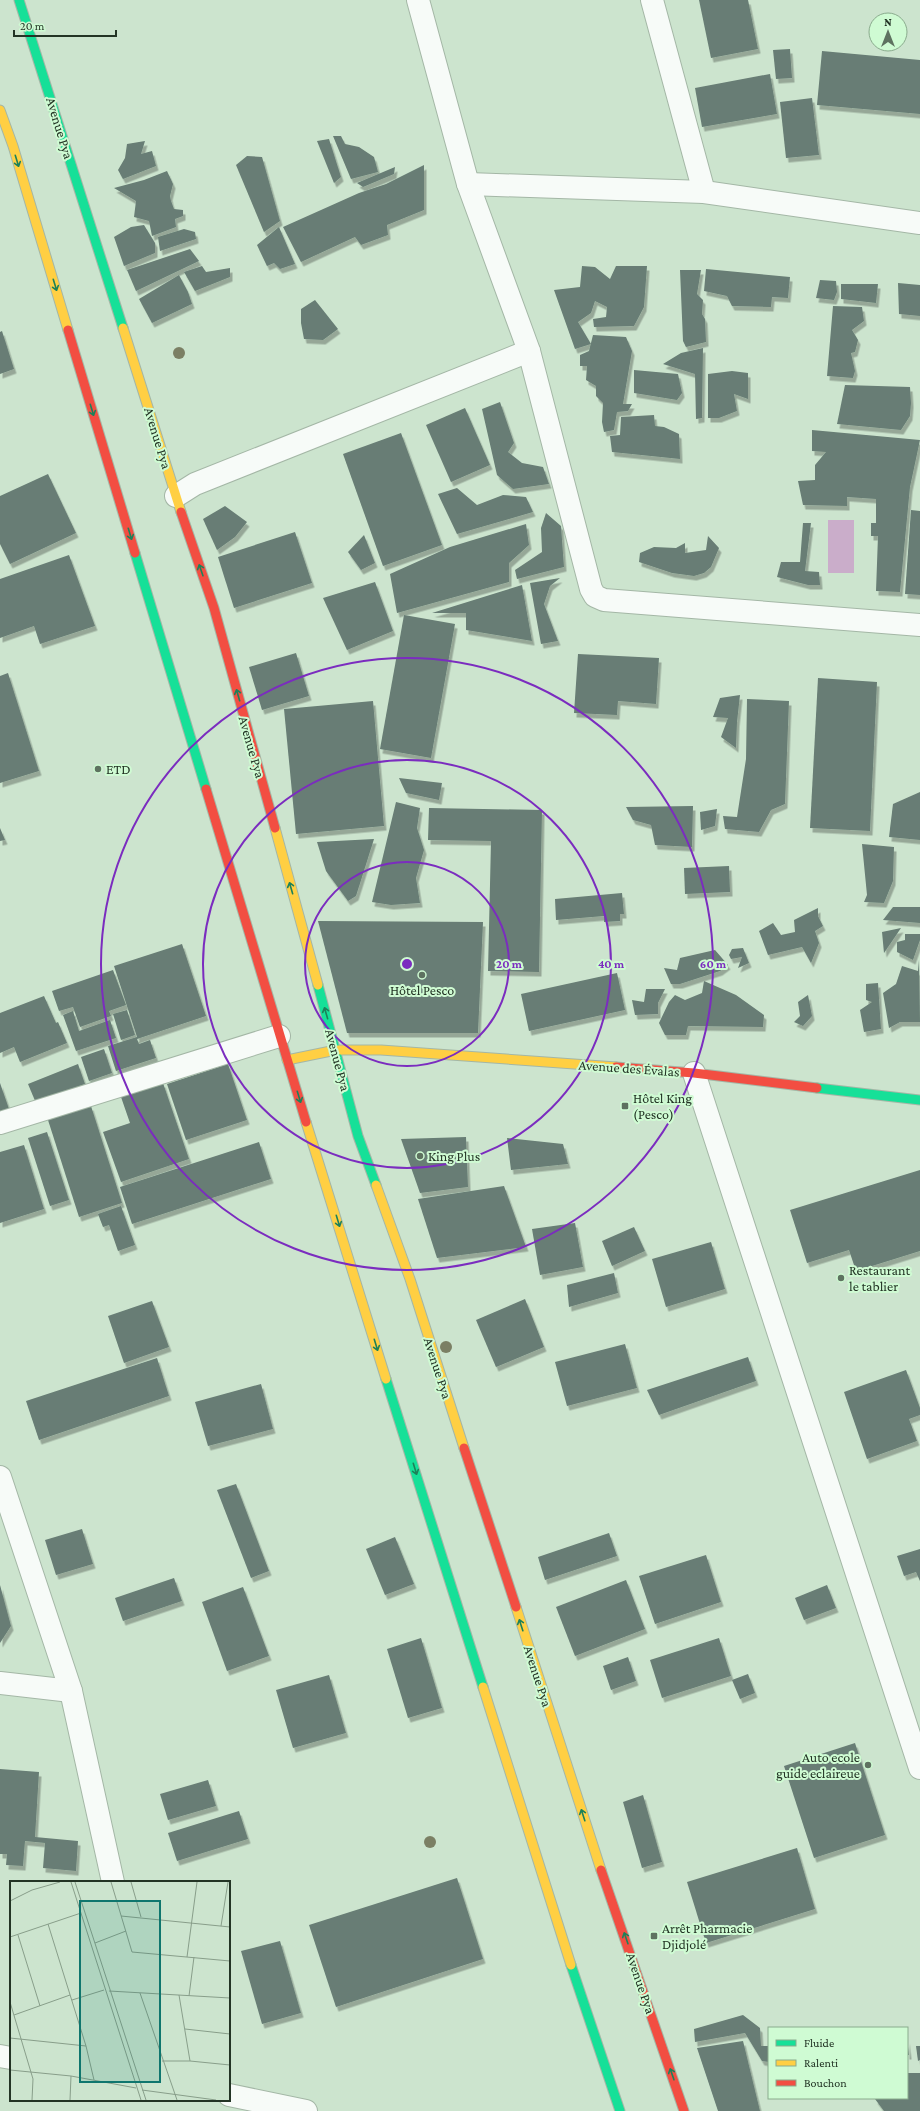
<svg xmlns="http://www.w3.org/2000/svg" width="920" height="2111" font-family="'Crimson Pro',serif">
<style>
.water{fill:#caadca}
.building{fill:#677d74;filter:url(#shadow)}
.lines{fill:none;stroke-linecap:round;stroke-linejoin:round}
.street-casing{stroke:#a4b7a6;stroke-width:24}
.fast-casing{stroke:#a4b7a6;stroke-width:11}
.slow-casing{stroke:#a4b7a6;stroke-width:11}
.jam-casing{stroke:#a4b7a6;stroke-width:11}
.street{stroke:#f7fbf8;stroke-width:22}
.fast{stroke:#16e098;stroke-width:9}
.slow{stroke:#ffcf43;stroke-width:9}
.jam{stroke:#f24e42;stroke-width:9}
.tree{fill:#7b7f64}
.oneway{stroke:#1d8159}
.ring{fill:none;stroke:#7b2cbf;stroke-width:2}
.poi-dot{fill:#5e7260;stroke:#cffbd3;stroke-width:1.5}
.labels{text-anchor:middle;stroke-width:4;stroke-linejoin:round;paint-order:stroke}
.street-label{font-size:14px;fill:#233425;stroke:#cffbd3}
.poi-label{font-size:14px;fill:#233425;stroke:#cffbd3;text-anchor:start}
.inset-road{fill:none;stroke:#889e8a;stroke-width:1}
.view{fill:#0f766e;fill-opacity:0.15;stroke:#0f766e;stroke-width:2}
.inset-edge{fill:none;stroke:#233425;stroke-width:2}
.centre{fill:#7b2cbf;stroke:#cffbd3;stroke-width:2}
.ring-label{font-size:12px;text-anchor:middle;font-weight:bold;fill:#7b2cbf;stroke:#cffbd3;stroke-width:4;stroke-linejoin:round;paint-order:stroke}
</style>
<defs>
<filter id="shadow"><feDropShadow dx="2.5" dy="4.5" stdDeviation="0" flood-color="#0004"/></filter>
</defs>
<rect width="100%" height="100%" fill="#cce4ce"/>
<!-- water -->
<rect class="water" x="828" y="520" width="26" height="53"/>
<!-- building -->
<g class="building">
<polygon points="699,0 748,0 758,49 711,58"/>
<polygon points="790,49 792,78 776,79 773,50"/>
<polygon points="822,51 920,60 920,114 817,105"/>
<polygon points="770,74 777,114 702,127 695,88"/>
<polygon points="812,98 819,155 786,158 780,102"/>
<polygon points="333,136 341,136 345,144 359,147 374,157 378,172 351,179"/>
<polygon points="329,139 341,177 334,183 317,141"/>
<polygon points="145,141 141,154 152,151 156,166 123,179 118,170 125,158 127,144"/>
<polygon points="247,156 262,157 280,221 264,232 236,165"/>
<polygon points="424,165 424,210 387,225 388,235 361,245 355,237 301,262 283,227 359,193 386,184"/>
<polygon points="395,167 394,174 363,187 357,183"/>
<polygon points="167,171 173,184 170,196 171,201 174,209 183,210 183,216 175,219 176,227 152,236 149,221 134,217 136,201 114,188 144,180"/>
<polygon points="144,225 155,243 155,253 124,266 114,237 131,227"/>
<polygon points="279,227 295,264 280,269 274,263 267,266 257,245"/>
<polygon points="184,229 195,232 196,239 160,251 158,237"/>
<polygon points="190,249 199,261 136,291 127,270"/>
<polygon points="202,266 206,272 230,268 230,277 195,291 184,272"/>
<polygon points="582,266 595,267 610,279 616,266 647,266 644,307 634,326 594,327 593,319 606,317 607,307 595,301 591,313 578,322 591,344 575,349 554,290 580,287"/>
<polygon points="706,269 790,277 788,298 772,297 771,307 732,306 727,296 704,291"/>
<polygon points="680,270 701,270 697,294 703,300 702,314 705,319 706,342 686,347 683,341"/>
<polygon points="179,275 188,292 192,304 152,323 139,299"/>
<polygon points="820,280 836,281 837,292 834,300 816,298"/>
<polygon points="898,283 920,285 920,316 899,314"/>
<polygon points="841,284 878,284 876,303 841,299"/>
<polygon points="315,300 338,329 323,340 304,339 301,323 301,309"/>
<polygon points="833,306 862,307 864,321 852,330 858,340 855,352 851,353 855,371 853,378 827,376"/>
<polygon points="2,331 14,369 0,374 0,332"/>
<polygon points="593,335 626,337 632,351 623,404 632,404 628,411 617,412 614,430 604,432 602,422 603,403 596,396 596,386 586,380 587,366 580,366 580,355 589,351"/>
<polygon points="703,348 702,418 696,419 695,374 663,364 681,353"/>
<polygon points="634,370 678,374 682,393 677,400 634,393"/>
<polygon points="732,371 748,373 748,399 734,394 737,411 719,418 708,418 708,374"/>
<polygon points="845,385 910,387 911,403 910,416 901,430 837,424"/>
<polygon points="500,402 514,443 508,452 522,463 543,467 549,484 513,489 497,475 482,409"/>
<polygon points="465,408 490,465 451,482 426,425"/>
<polygon points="654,415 655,426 664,427 679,434 680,459 612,452 610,436 620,435 621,417"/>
<polygon points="812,430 920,440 910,487 900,592 876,591 878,536 871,536 871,523 876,523 876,499 847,497 847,506 803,505 798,481 815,480 815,465 826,452 812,451"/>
<polygon points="401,433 442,545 383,566 343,454"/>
<polygon points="48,474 76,533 10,564 0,544 0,496"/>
<polygon points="457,488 477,505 503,495 526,497 533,512 457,534 438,494"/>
<polygon points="225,506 247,522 235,537 217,550 203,519"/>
<polygon points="911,510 920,511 920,595 905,594"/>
<polygon points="546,513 561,526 564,567 517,579 515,570 542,552 541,528"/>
<polygon points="803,523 811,523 805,571 819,572 820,585 808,585 777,577 781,562 800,562"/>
<polygon points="526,524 529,545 509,563 509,582 397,613 390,574 450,547"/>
<polygon points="295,532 312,583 234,608 218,557"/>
<polygon points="364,535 375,563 361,570 348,552"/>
<polygon points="708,536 719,548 711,567 704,573 694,576 672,573 639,562 640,553 654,547 676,548 685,543 685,553 706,550"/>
<polygon points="69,555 95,626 40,644 34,626 0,638 0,579"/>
<polygon points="560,578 550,586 544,604 558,641 541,644 530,583"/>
<polygon points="375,582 393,631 347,650 323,598"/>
<polygon points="522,585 532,641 466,630 466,613 432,613"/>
<polygon points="404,615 455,624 431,758 380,749"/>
<polygon points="296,653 309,696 262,710 249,667"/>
<polygon points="578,654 659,658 656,704 618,701 617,715 574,713"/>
<polygon points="8,673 39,771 0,783 0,676"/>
<polygon points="818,678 877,682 870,831 810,828"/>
<polygon points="740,695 737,722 736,748 721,737 728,718 713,717 720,698"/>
<polygon points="747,699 789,701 785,804 771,810 759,832 725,829 723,816 737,817 746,759"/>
<polygon points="373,701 384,826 296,834 284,709"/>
<polygon points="399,778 442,783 439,800 406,793"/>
<polygon points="920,792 920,840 889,837 893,804"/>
<polygon points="396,802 420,808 417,828 424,850 416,878 420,903 391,905 372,902"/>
<polygon points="693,806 692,847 655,845 651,825 633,820 626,807"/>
<polygon points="429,808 542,810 539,972 488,971 491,841 428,840"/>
<polygon points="717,809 715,826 701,830 700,812"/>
<polygon points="0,828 5,840 0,841"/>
<polygon points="374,839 356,896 348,901 326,871 317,842"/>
<polygon points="862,844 894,847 893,881 884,903 864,902 867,895"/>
<polygon points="729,866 730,892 685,894 684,868"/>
<polygon points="622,893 624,914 620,914 620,921 604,922 604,916 556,920 555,899"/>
<polygon points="893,907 920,907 920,923 883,920"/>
<polygon points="818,908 818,916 823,926 815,931 819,943 811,963 802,947 768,955 759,931 773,923 781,935 795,932 794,920"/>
<polygon points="318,921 483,922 478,1033 347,1033"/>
<polygon points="901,928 884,953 882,932"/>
<polygon points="905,934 920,934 920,940 913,960 897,952 897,942 905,940"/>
<polygon points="182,944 206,1016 137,1039 139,1044 150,1040 156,1058 116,1071 108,1046 137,1037 114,966"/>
<polygon points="743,948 749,963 738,968 742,957 731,959 729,955 732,949"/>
<polygon points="715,950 728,965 720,971 680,984 671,984 664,968 677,970 680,958"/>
<polygon points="919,960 920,1022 900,1022 889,1028 883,993 896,984 902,966 918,971"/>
<polygon points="113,970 126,1005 109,1011 111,1016 80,1027 73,1007 59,1011 52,991"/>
<polygon points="617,973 625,1010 529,1031 521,994"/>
<polygon points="704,981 736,995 764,1015 763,1027 688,1026 686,1035 665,1035 659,1023 669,1002 675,995 685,1000 702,993"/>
<polygon points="878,983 881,1029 864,1032 860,1010 872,1002 866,1000 866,984"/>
<polygon points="646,989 665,989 658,1003 658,1014 635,1015 632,1000 644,1002"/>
<polygon points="808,995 812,1016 803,1026 794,1022 800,1016 798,1002"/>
<polygon points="44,996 56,1023 58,1022 67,1043 20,1062 14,1047 0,1053 0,1013"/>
<polygon points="127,1010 135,1035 121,1040 113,1014"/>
<polygon points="73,1011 79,1031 110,1020 116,1038 76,1051 63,1015"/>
<polygon points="104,1049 112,1073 89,1081 81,1057"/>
<polygon points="78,1064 85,1084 36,1103 28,1084"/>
<polygon points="228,1064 247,1120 186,1140 167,1084"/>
<polygon points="0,1083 9,1109 0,1112"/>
<polygon points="163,1083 189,1159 121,1182 103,1132 130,1123 121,1097"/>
<polygon points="91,1106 122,1203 79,1217 48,1120"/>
<polygon points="47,1132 69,1200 50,1206 28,1138"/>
<polygon points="466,1137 468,1187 420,1193 401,1139"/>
<polygon points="507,1138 563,1144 568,1164 511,1170"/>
<polygon points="259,1142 271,1179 132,1224 120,1187"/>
<polygon points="24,1145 44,1209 0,1223 0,1152"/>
<polygon points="920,1170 920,1251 856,1271 849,1250 807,1263 790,1210"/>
<polygon points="504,1186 526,1247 437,1258 418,1199"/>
<polygon points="121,1206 135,1245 118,1251 109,1225 103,1227 98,1214"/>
<polygon points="575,1223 583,1267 540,1275 532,1229"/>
<polygon points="634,1227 645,1251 612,1266 602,1241"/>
<polygon points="711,1242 725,1289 666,1307 652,1259"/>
<polygon points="614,1273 618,1293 569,1307 567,1285"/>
<polygon points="525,1299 544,1347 496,1367 476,1320"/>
<polygon points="152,1301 169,1347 124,1363 108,1316"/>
<polygon points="625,1344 637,1388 567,1406 555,1362"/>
<polygon points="748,1357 756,1381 659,1415 647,1390"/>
<polygon points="157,1358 169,1396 39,1440 26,1401"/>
<polygon points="906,1370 920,1408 920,1415 909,1419 917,1441 867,1459 844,1392"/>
<polygon points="261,1384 273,1429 208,1446 195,1402"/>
<polygon points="236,1484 269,1571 251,1578 217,1490"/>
<polygon points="82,1529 93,1564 56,1575 45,1540"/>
<polygon points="609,1533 617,1556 545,1580 538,1557"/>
<polygon points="395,1537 414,1584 385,1595 366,1549"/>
<polygon points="920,1549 920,1581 916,1572 904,1576 897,1556"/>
<polygon points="706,1555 721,1602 655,1624 639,1576"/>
<polygon points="174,1578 182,1601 123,1621 115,1598"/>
<polygon points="626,1580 645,1629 575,1656 556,1607"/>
<polygon points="0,1585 11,1626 0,1643"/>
<polygon points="827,1585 836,1608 804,1620 795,1598"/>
<polygon points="243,1587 269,1656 227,1671 202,1602"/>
<polygon points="421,1638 442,1708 408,1718 387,1649"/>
<polygon points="719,1638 731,1676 662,1698 650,1660"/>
<polygon points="628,1657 636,1681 611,1690 603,1666"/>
<polygon points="748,1674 755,1693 740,1699 732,1680"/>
<polygon points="329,1675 346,1733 293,1748 276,1690"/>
<polygon points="855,1743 885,1835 814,1858 784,1766"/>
<polygon points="0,1769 39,1772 35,1837 78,1841 76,1871 43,1868 45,1843 25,1841 23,1866 6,1865 7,1854 0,1854"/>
<polygon points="208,1780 216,1806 168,1820 160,1794"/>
<polygon points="643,1795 662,1862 642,1868 623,1802"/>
<polygon points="239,1811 248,1839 177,1861 168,1833"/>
<polygon points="797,1848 815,1909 706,1943 687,1882"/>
<polygon points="457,1878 483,1959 336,2007 309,1925"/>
<polygon points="280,1941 301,2013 262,2024 241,1951"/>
<polygon points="743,2015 760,2028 761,2046 769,2046 769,2062 762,2061 745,2033 695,2042 694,2029"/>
<polygon points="907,2039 909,2055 907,2055"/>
<polygon points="743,2041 760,2111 718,2111 697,2048"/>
<polygon points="916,2046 920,2046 920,2060 918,2061"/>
<polygon points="907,2073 920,2073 920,2111 884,2111 875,2099 907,2098"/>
</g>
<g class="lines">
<!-- street casing -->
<g class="street-casing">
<g id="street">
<polyline points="418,0 468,184 529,351 591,589 595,596 604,600 920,625"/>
<polyline points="652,0 704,192"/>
<polyline points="468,184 704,192 920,223"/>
<polyline points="176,496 195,484 529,351"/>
<polyline points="694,1073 920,1768"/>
<polyline points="0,1123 279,1036"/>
<polyline points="0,1477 71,1691 113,1882"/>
<polyline points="0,1683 71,1691"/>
<polyline points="0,2056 11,2058"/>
<polyline points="229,2095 306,2111"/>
</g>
</g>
<!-- fast casing -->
<g class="fast-casing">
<g id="fast">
<polyline points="19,0 123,328"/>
<polyline points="135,553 206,789"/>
<polyline points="318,985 358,1136 376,1185"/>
<polyline points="817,1088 920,1100"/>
<polyline points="386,1379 483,1687"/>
<polyline points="571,1965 620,2111"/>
</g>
</g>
<!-- slow casing -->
<g class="slow-casing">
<g id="slow">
<polyline points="0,110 13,146 68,330"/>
<polyline points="123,328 181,512"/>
<polyline points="275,828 318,985"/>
<polyline points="287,1060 336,1050 381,1050 616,1067"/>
<polyline points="306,1122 386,1379"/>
<polyline points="376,1185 410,1279 464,1448"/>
<polyline points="516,1607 601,1870"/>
<polyline points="483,1687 571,1965"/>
</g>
</g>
<!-- jam casing -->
<g class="jam-casing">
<g id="jam">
<polyline points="68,330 135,553"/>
<polyline points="181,512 214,608 275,828"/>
<polyline points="206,789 306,1122"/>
<polyline points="616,1067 694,1073 817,1088"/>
<polyline points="464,1448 516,1607"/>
<polyline points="601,1870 684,2111"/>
</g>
</g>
<!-- street -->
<use href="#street" class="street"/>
<!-- fast -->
<use href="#fast" class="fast"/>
<!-- slow -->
<use href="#slow" class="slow"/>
<!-- jam -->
<use href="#jam" class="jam"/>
</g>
<!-- trees -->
<g class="tree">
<circle cx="179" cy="353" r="6"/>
<circle cx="446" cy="1347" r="6"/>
<circle cx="430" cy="1842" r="6"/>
</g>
<!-- one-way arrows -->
<defs><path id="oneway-shaft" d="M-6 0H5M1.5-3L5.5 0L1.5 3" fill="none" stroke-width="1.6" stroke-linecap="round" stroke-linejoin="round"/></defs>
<g class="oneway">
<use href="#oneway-shaft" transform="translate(17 161) rotate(73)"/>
<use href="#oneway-shaft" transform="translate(55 285) rotate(73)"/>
<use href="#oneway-shaft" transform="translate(92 410) rotate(73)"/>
<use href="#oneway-shaft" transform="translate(130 534) rotate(73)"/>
<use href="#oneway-shaft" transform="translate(201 570) rotate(-109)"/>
<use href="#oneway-shaft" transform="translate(238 695) rotate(-106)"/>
<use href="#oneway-shaft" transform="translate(291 888) rotate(-106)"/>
<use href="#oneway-shaft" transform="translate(326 1013) rotate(-106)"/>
<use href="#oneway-shaft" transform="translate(299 1097) rotate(73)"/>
<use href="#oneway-shaft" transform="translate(338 1221) rotate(73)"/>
<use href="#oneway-shaft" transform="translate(376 1345) rotate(73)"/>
<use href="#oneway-shaft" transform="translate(415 1469) rotate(73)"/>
<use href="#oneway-shaft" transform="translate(521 1625) rotate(-108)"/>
<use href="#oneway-shaft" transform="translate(583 1815) rotate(-108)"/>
<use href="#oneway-shaft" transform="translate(626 1938) rotate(-109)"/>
<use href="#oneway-shaft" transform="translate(672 2074) rotate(-109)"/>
</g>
<!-- distance rings -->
<g class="ring">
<circle cx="407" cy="964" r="102"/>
<circle cx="407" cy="964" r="204"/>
<circle cx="407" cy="964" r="306"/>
</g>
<!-- markers -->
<g class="poi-dot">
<circle cx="98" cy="769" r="4"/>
<circle cx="422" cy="975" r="4"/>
<rect x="621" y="1102" width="8" height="8" rx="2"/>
<circle cx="420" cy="1156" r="4"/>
<circle cx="841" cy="1278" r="4"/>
<circle cx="868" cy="1765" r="4"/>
<rect x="650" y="1932" width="8" height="8" rx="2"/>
</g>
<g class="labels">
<!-- street labels -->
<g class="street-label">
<text transform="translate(60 128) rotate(73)" y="5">Avenue Pya</text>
<text transform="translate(158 438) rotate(73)" y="5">Avenue Pya</text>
<text transform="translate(252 747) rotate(74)" y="5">Avenue Pya</text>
<text transform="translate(338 1060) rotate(75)" y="5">Avenue Pya</text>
<text transform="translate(629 1068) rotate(4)" y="5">Avenue des Évalas</text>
<text transform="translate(438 1368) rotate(72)" y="5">Avenue Pya</text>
<text transform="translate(538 1676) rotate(72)" y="5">Avenue Pya</text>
<text transform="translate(641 1983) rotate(71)" y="5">Avenue Pya</text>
</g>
<!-- poi labels -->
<g class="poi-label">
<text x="106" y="774">ETD</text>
<text x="422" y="995" text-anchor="middle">Hôtel Pesco</text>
<text x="633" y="1103">Hôtel King<tspan x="633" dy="16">(Pesco)</tspan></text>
<text x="428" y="1161">King Plus</text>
<text x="849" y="1275">Restaurant<tspan x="849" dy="16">le tablier</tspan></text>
<text x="860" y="1762" text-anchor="end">Auto ecole<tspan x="860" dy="16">guide eclaireue</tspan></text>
<text x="662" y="1933">Arrêt Pharmacie<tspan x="662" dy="16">Djidjolé</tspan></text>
</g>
</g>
<!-- overview -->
<g transform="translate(10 1881)">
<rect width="220" height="220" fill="#cce4ce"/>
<path class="inset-road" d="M61 1 131 219M65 1 136 219M101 1 122 71 220 80M121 1 131 36M0 20 22 9 50 1M111 35 220 46M38 43 76 165 84 199M211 45 218 1M8 54 30 125M0 56 71 32M85 62 116 50M177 76 187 1M99 110 220 117M130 112 167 219M169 114 180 180M179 115 184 76M62 119 94 109M0 121 23 198 22 219M4 134 60 114M175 148 220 153M0 157 76 165M152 180H180L220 184M0 189 61 195 126 207M132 209 206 219M60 219 61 195"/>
<path class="view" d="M70 20H150V201H70Z"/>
<rect width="220" height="220" class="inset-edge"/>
</g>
<circle cx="407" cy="964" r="6" class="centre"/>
<g class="ring-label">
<text x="509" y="968">20 m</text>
<text x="611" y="968">40 m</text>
<text x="713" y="968">60 m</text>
</g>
<!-- legend -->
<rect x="768" y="2027" width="140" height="72" fill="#cffbd3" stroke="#8aab8d"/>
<rect x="776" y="2040" width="20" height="6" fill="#16e098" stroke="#8aab8d"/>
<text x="804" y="2047" font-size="12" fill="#233425">Fluide</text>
<rect x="776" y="2060" width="20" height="6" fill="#ffcf43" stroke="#8aab8d"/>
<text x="804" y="2067" font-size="12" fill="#233425">Ralenti</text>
<rect x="776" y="2080" width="20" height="6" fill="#f24e42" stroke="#8aab8d"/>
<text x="804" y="2087" font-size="12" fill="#233425">Bouchon</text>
<!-- north arrow -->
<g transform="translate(888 32)"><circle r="19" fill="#cffbd3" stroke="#8aab8d"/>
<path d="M0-3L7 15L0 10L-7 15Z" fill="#5e7260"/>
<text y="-6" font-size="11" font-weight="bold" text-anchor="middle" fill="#233425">N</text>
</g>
<!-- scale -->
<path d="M14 30v6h102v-6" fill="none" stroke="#233425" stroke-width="2"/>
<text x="20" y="30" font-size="12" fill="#233425" stroke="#cffbd3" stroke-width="3" paint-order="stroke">20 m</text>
</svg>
